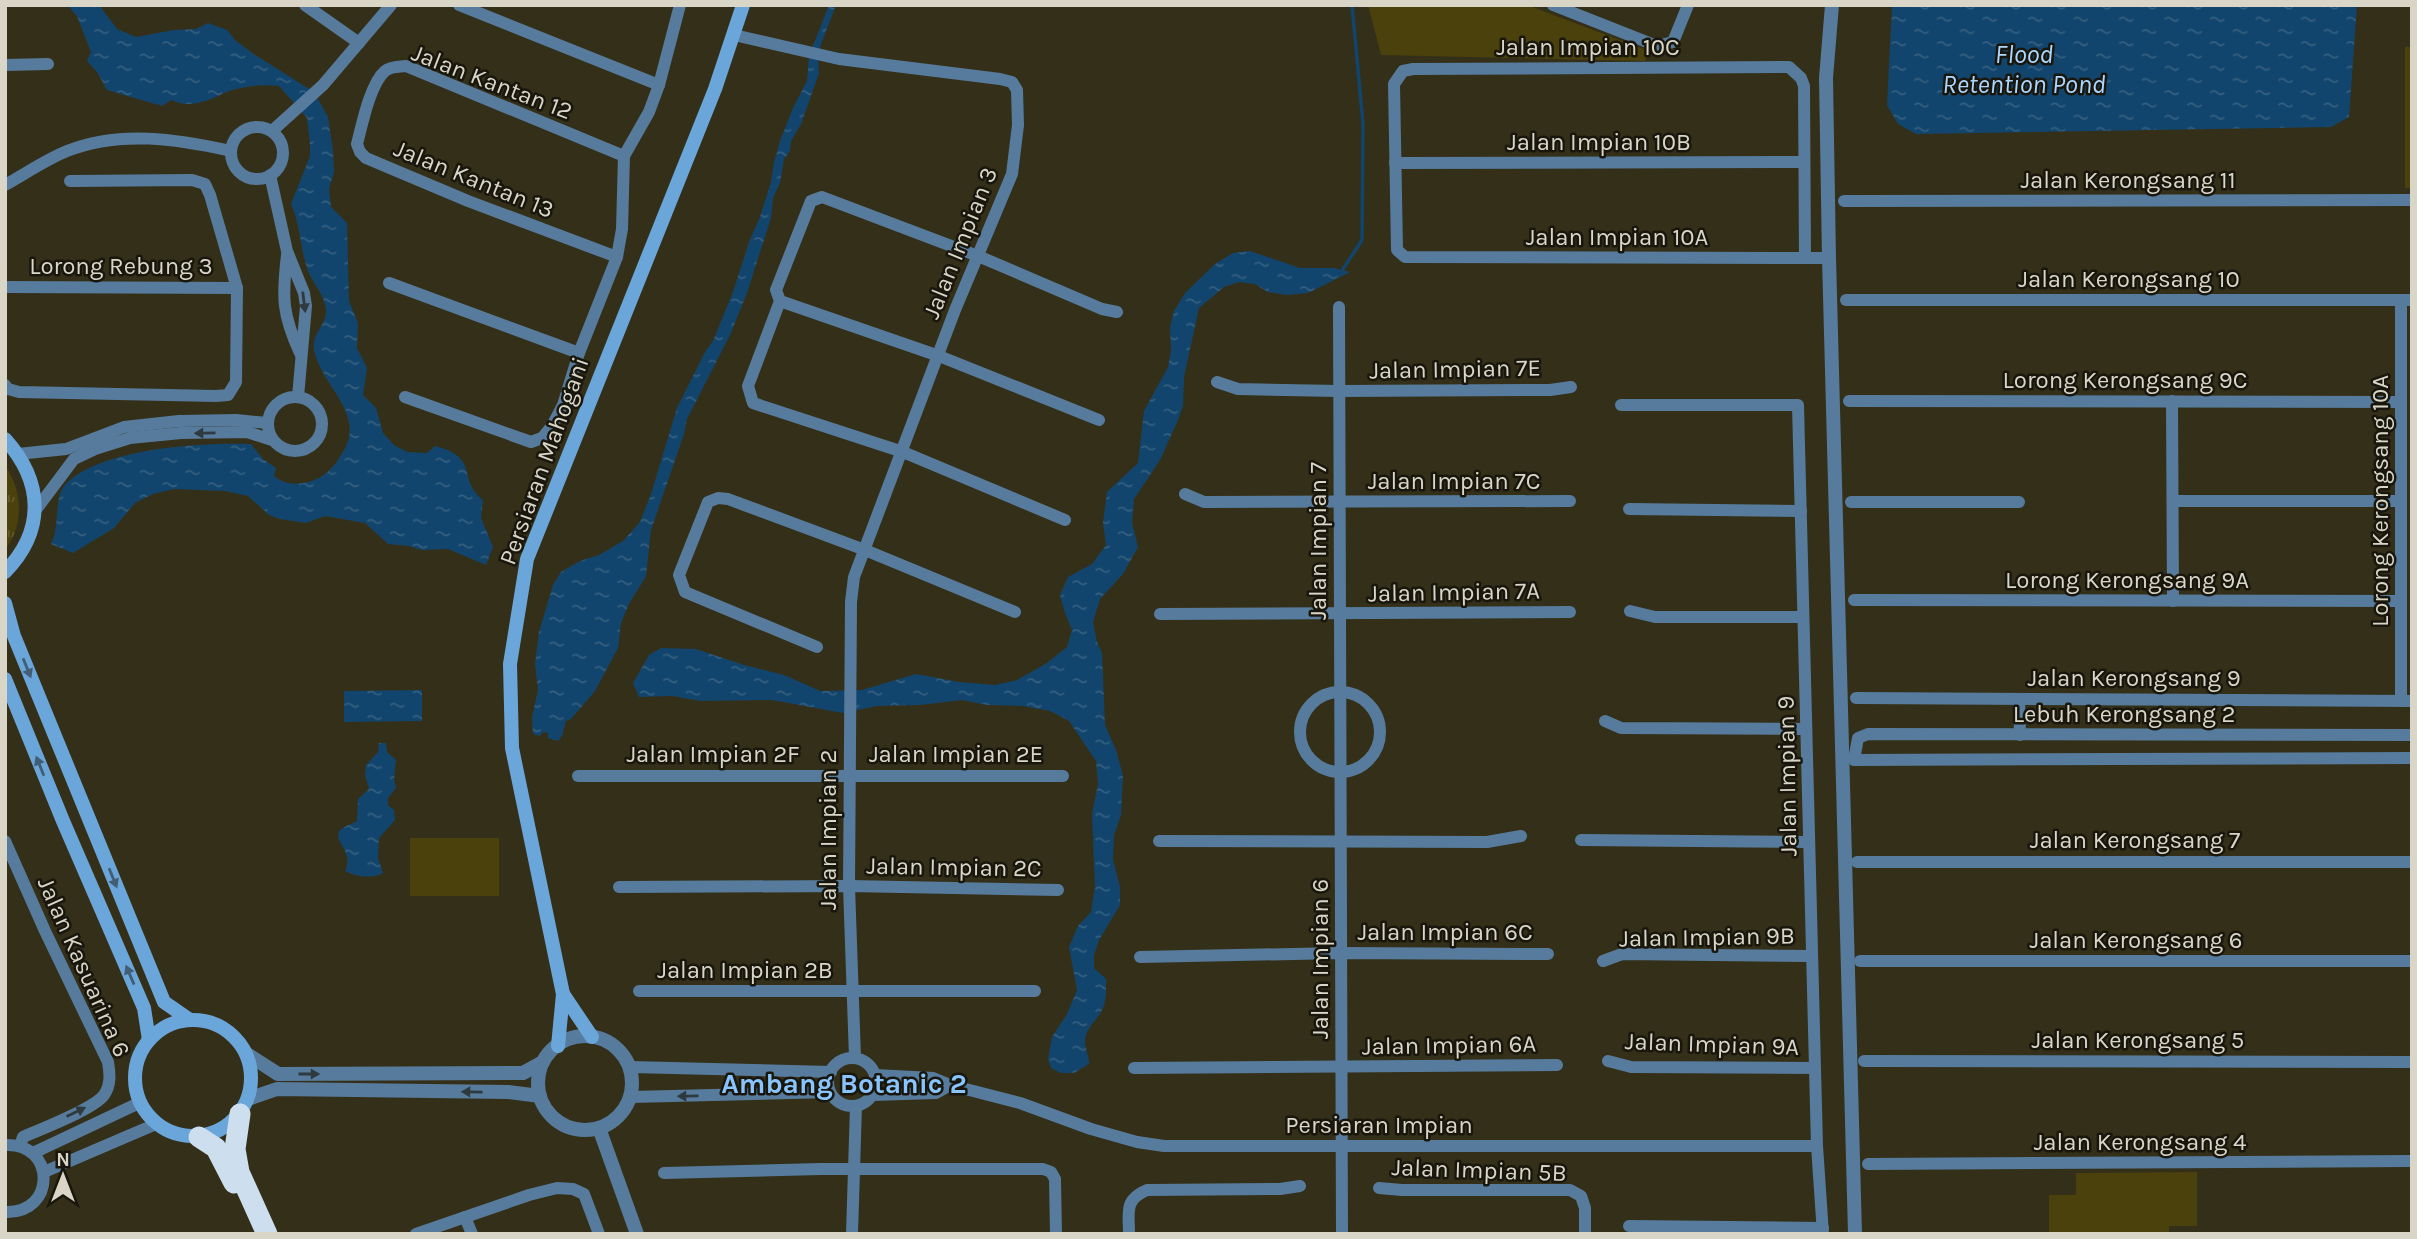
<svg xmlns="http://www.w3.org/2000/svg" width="2417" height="1239" font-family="Karla,sans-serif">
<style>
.grass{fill:url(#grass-tufts)}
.park{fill:#4b410d}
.water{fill:url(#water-ripples)}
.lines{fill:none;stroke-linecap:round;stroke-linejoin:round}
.stream{stroke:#12456d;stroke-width:3.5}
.minor{stroke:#577b9c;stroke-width:12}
.tertiary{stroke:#577b9c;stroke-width:14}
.secondary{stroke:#6ba6db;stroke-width:14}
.motorway{stroke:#cddeef;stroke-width:21}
.oneway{fill:#2f3a3f}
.oneway2{fill:#425e74}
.labels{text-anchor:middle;stroke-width:5;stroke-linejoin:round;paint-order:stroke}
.street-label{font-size:24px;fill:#d9d6c8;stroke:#19170d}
.water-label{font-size:26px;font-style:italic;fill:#add7fe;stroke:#19170d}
.quarter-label{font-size:28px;font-weight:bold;fill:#89c5fc;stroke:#19170d}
</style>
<defs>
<pattern id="grass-tufts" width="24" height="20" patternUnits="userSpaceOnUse" patternTransform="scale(1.75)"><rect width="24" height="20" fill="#4b410d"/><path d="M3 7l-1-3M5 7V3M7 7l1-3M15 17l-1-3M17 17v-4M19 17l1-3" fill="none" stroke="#645c2f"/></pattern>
<pattern id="water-ripples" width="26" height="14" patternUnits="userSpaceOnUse" patternTransform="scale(1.75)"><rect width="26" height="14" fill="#12456d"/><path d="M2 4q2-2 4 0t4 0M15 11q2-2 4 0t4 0" fill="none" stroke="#345f80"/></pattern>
</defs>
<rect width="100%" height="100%" fill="#342f18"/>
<!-- grass -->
<path class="grass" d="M5 466C23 490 24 526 5 550Z"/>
<!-- park -->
<g class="park">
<polygon points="1368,5 1527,5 1649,51 1645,61 1381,55"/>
<rect x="2405" y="47" width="7" height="141"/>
<rect x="410" y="838" width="89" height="58"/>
<polygon points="2197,1172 2197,1226 2169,1226 2169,1234 2049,1234 2049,1195 2076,1195 2076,1173"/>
</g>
<!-- water -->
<g class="water">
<path d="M67 5H99L117 29 136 37 174 30 196 29 208 23 227 30 235 40 252 53 314 92 318 99 328 117 333 151 334 172 329 189 331 207 347 223 349 301 358 323 357 348 367 368 363 395 376 408 383 433 394 445 407 452 427 453 435 446C481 458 456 478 483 500L481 518 493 547 486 565 448 549 422 550 409 546 388 544 365 523 325 516 306 523 280 519 269 515 248 496 225 491 174 489 153 494 135 503 114 528 73 553 51 544C60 528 54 498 64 486 97 448 204 442 251 444L263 459 276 468 274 476C288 487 303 485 319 478 328 473 336 464 341 455 368 416 325 390 315 354 309 333 327 327 326 310 325 295 313 284 308 271 300 249 301 226 291 204L310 156V144L307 118 279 86C262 84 240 86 224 93 213 99 200 104 187 104 182 104 176 102 171 100L162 106 107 90 97 72 87 61 91 52 77 16Z"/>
<polygon points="829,5 836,5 821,44 818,57 819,73 801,124 791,141 790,151 784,159 780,183 773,198 771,218 747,293 730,335 687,419 684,434 651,530 646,576 629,604 621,623 618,648 595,691 571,719 566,721 562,736 558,741 548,738 548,733 543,732 540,736 533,734 532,717 538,690 535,664 539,632 553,585 561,572 580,561 599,555 623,541 640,522 651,494 677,408 705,352 713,341 733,292 749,242 760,217 771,182 774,162 780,141 793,108 807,81 809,56"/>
<polygon points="1892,5 2357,5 2349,117 2331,127 1916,134 1898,124 1887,105"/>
<path d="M1250 251 1300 268H1335L1350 272 1308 293 1287 295 1268 292 1255 284 1239 282 1224 287 1199 308 1184 377 1183 406 1178 420 1160 460 1134 499 1132 523 1138 547 1123 574 1100 599 1093 622 1097 642 1102 653 1105 725 1116 750 1123 776 1121 815 1114 835 1113 860 1120 887V905L1099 940 1094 955V968L1106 979C1106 990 1107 1002 1101 1012 1096 1021 1085 1029 1085 1042 1085 1048 1089 1055 1089 1064L1074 1073H1061L1051 1068 1048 1059 1052 1037 1067 1014 1077 990 1069 947 1078 926 1091 912 1095 886 1092 814 1098 784 1096 761 1069 721 1050 711 1023 706 987 705 962 700 920 705 877 706 843 713 772 700 701 701 672 696 639 697 633 683 649 655 661 648 696 649 744 665 784 675 820 691 862 690 916 674 959 682 995 685 1017 680 1047 663 1067 647 1072 630 1065 613 1060 595 1068 577 1092 564 1106 545 1103 523 1107 492 1138 463 1144 411 1168 367 1171 351 1170 327 1174 311 1185 293 1215 264 1233 253Z"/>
<polygon points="422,690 422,721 344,722 344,691"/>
<path d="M379 743H386L387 752 396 760 394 779 396 788 388 798V805L394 810 395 820 379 838 378 858 383 873C372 879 356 877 345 871 355 850 330 841 341 829 345 826 352 824 357 821L358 799 369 789 365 775 366 765 378 752Z"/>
</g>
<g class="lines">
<!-- stream -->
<polyline class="stream" points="1343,269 1362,240 1363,124 1352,5"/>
<!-- minor -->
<g class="minor">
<polyline points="305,5 359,43"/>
<polyline points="459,5 659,85"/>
<polyline points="1553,5 1657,46 1673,42 1688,5"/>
<polyline points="734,35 839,59 1000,79 1012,82 1017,90 1018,125 1012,174 955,310 854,577 851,602 849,886 855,1058"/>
<polyline points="5,65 48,64"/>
<circle cx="257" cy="153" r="26"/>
<polyline points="272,131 323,85 391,5"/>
<polyline points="1395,163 1804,162"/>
<polyline points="270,175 287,251 304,293 306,306 298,397"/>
<path d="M5 185C25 174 45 160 67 151 120 130 177 139 231 151"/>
<polyline points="1844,201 2412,200"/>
<path d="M287 255C282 297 282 314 300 353"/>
<path d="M617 257 468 201 366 158 360 152 357 144C362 125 370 84 385 71 391 66 399 67 406 66L624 156"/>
<polyline points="1805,258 1804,86 1801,78 1789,67 1413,69 1403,71 1394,84 1397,250 1405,257 1791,258 1829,258"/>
<polyline points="389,283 579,353"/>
<polyline points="5,287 237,288"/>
<polyline points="1846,300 2412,300"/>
<polyline points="780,301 939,356 1099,420"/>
<polyline points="1339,307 1342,1234"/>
<polyline points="1217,382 1238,389 1339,391 1550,390 1571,387"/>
<polyline points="5,385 8,389 19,392 216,396 228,395 236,382 237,288 210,195 205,184 192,180 70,181"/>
<circle cx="295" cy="424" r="27"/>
<polyline points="405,397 531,442 542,438 552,426 563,405 579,353 617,257 622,229 624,156 649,112 659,85 680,5"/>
<polyline points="1849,401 2401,402"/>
<polyline points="2172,401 2173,601"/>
<polyline points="1621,405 1798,405 1817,1146 1823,1234"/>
<polyline points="18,454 66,449 124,427 179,421 236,420 267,423"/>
<polyline points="1185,494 1204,502 1570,501"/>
<polyline points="2173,501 2401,501"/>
<polyline points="1851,502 2019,502"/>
<polyline points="1629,509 1801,511"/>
<polyline points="35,511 74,459 95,449 130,438 181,433 247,432 272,440"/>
<polyline points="1065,520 903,452 753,403 748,386 780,301 776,290 811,201 822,197 978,256 1102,309 1117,312"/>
<polyline points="1854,600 2401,601"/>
<polyline points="1630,611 1655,617 1803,617"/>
<polyline points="1160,614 1570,612"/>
<polyline points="817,647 685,592 679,575 708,502 718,498 728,499 865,550 1015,612"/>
<circle cx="1340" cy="732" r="40"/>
<polyline points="1856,698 2412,701"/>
<polyline points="2019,699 2020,735"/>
<polyline points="2401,701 2401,300"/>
<polyline points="1605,721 1621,728 1806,729"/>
<polyline points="2412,735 1868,734 1858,738 1854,760 2412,758"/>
<polyline points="578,776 1063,776"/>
<polyline points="1581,840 1809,842"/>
<path d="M5 841 45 931 108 1062C110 1074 111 1085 104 1095 94 1109 41 1129 23 1137L20 1146"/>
<polyline points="1159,841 1487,842 1521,836"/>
<polyline points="1857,862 2412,862"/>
<polyline points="619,887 849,886 1058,890"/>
<polyline points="1140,957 1341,953 1548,954"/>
<polyline points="1603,961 1622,954 1812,956"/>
<polyline points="1860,961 2412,961"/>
<polyline points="639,991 1035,991"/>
<circle cx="852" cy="1082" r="24"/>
<polyline points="1608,1061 1631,1067 1815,1068"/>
<polyline points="1864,1061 2412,1062"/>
<polyline points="630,1067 831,1072"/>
<polyline points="1134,1068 1557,1065"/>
<polyline points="875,1075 933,1078 950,1085 1020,1103 1091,1129 1137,1142 1164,1146 1817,1146"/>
<polyline points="873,1095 936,1093 950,1085"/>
<polyline points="631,1097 830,1092"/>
<path d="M5 1145C56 1142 57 1214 5 1212"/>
<polyline points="33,1153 139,1103"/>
<polyline points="1868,1164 2412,1161"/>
<polyline points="44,1172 156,1124"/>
<polyline points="664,1173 821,1169 1043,1169 1051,1172 1055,1179 1056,1234"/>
<polyline points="1379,1188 1402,1190 1570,1190 1581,1196 1585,1208 1585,1234"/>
<polyline points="465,1217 472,1234"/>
<polyline points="1629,1226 1823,1228"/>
<polyline points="416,1234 529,1195 557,1188 573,1189 584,1194 599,1234"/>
<polyline points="852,1234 856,1106"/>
<path d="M1129 1234C1129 1211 1124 1200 1147 1190L1280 1189 1300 1186"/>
</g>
<!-- tertiary -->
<g class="tertiary">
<polyline points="1832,5 1826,78 1829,258 1855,1234"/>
<circle cx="585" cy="1083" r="47"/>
<polyline points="247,1054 278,1074 523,1073 543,1062"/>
<polyline points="248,1099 277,1089 508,1092 540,1096"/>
<polyline points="599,1128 637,1234"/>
</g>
<!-- secondary -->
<g class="secondary">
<path d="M5 439C43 481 46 530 5 572"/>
<polyline points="5,603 14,636 164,1002 190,1020"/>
<polyline points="5,679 63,821 144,1008 149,1040"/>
<polyline points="563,994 592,1037"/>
<circle cx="193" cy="1078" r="58"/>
<polyline points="558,1046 563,994 512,748 510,664 527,559 715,89 743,5"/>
</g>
<!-- motorway -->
<g class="motorway">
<polyline points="240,1114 235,1149 239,1172 267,1234"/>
<polyline points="199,1137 216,1148 234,1183"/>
</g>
</g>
<!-- one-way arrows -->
<defs><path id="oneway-solid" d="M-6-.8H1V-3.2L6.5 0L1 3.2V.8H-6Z" transform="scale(1.75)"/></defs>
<g class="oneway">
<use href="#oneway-solid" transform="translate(304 302) rotate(83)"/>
<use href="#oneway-solid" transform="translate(205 433) rotate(179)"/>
<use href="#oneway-solid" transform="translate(309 1074)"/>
<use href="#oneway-solid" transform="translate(472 1092) rotate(-179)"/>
<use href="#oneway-solid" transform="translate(688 1096) rotate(179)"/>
<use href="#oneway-solid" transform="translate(76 1112) rotate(-26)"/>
</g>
<g class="oneway2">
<use href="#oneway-solid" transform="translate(27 668) rotate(68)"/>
<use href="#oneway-solid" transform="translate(40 766) rotate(-112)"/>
<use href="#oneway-solid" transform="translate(113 878) rotate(68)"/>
<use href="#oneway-solid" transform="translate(130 975) rotate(-113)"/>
</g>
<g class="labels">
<!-- street labels -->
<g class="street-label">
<text x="1588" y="55">Jalan Impian 10C</text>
<text transform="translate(492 82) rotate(21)" y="8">Jalan Kantan 12</text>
<text x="1599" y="150">Jalan Impian 10B</text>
<text transform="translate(474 179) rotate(22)" y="8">Jalan Kantan 13</text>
<text x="2128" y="188">Jalan Kerongsang 11</text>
<text x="1617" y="245">Jalan Impian 10A</text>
<text transform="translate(960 243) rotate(-68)" y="8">Jalan Impian 3</text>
<text x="121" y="274">Lorong Rebung 3</text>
<text x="2129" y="287">Jalan Kerongsang 10</text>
<text transform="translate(1455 369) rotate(-1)" y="8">Jalan Impian 7E</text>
<text x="2125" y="388">Lorong Kerongsang 9C</text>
<text transform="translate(544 461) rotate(-70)" y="8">Persiaran Mahogani</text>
<text x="1454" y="489">Jalan Impian 7C</text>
<text transform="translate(2380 501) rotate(-90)" y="8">Lorong Kerongsang 10A</text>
<text transform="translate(1318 541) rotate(-90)" y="8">Jalan Impian 7</text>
<text x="2127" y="588">Lorong Kerongsang 9A</text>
<text transform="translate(1454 592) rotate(-1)" y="8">Jalan Impian 7A</text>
<text x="2134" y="686">Jalan Kerongsang 9</text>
<text x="2124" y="722">Lebuh Kerongsang 2</text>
<text x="713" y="762">Jalan Impian 2F</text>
<text x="956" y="762">Jalan Impian 2E</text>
<text transform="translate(1787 776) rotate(-91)" y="8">Jalan Impian 9</text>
<text transform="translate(828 830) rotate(-90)" y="8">Jalan Impian 2</text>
<text x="2135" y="848">Jalan Kerongsang 7</text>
<text transform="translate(954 867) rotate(1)" y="8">Jalan Impian 2C</text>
<text x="1445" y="940">Jalan Impian 6C</text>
<text transform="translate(1707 937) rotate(-1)" y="8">Jalan Impian 9B</text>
<text x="2136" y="948">Jalan Kerongsang 6</text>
<text transform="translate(1320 959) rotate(-90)" y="8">Jalan Impian 6</text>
<text transform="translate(84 967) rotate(66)" y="8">Jalan Kasuarina 6</text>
<text x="745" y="978">Jalan Impian 2B</text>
<text x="2138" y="1048">Jalan Kerongsang 5</text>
<text transform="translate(1712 1044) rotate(2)" y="8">Jalan Impian 9A</text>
<text transform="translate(1449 1045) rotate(-1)" y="8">Jalan Impian 6A</text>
<text x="1379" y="1133">Persiaran Impian</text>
<text x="2140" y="1150">Jalan Kerongsang 4</text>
<text transform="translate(1479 1170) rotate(2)" y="8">Jalan Impian 5B</text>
</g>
<!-- water labels -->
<g class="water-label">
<text x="2024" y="63">Flood<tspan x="2024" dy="30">Retention Pond</tspan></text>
</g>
<!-- quarter labels -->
<g class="quarter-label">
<text x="844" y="1093">Ambang Botanic 2</text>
</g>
</g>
<!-- border -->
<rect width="2417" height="1239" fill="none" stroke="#d9d6c8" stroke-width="14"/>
<!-- north arrow -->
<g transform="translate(63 1176)" stroke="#19170d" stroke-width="5" paint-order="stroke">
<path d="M0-5L12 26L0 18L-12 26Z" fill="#d9d6c8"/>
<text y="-10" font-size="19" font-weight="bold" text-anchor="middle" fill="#d9d6c8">N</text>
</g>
</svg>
